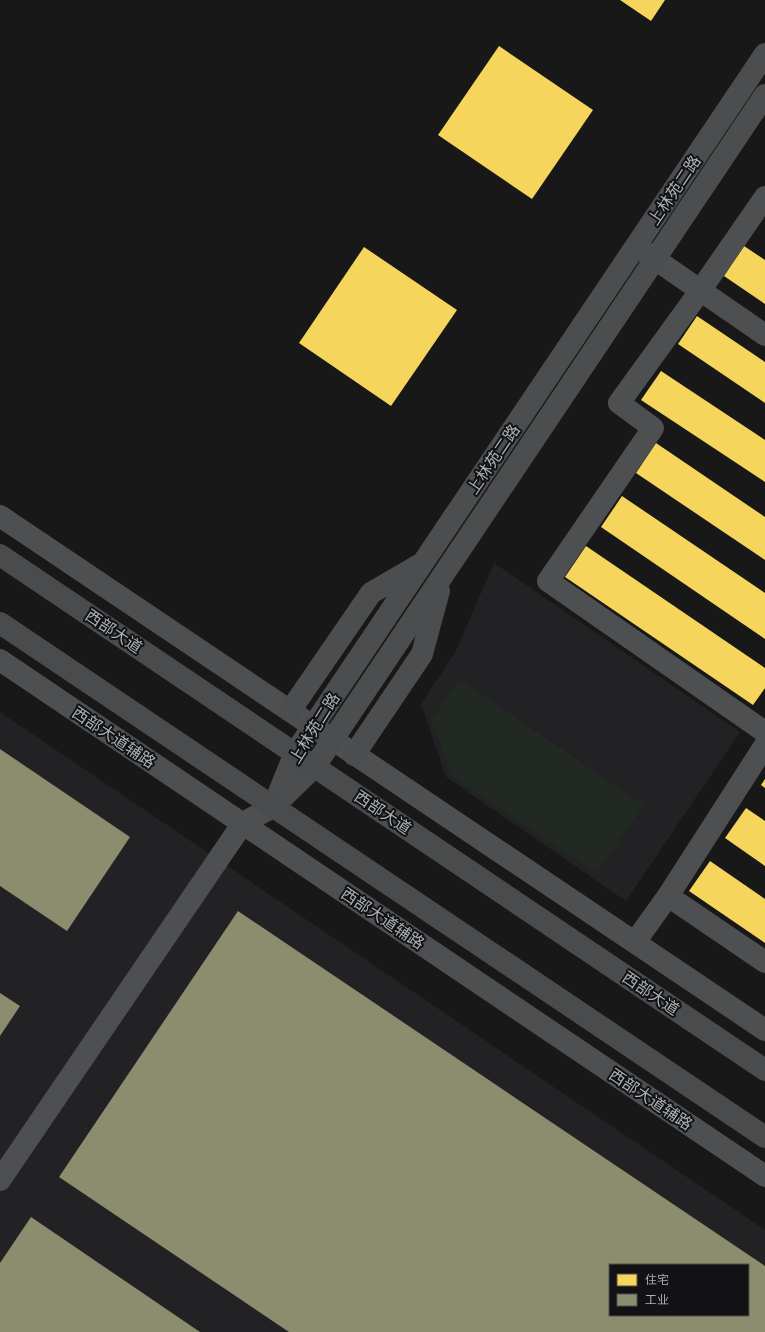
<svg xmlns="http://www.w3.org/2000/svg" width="765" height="1332" font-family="'Alegreya Sans','Noto Sans SC',sans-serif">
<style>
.built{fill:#222224;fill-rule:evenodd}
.green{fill:#222822}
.homes{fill:#f6d55c}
.industry{fill:#8c8c6e;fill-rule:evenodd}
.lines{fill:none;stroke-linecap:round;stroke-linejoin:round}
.street{stroke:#4d4f51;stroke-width:22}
.secondary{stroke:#4b4d4e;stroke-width:22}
.primary{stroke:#4a4b4c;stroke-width:22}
.labels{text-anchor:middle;stroke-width:4;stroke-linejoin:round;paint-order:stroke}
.street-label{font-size:16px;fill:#abb2b7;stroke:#121214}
</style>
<rect width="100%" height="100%" fill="#181818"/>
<!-- built -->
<g class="built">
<polygon points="494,563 740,732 626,901 446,777 421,704 456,651"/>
<path d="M0 712 765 1230V1332H0ZM610 1265H748V1315H610Z"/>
</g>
<!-- green -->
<polygon class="green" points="459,679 644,805 597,873 453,777 431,720"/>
<!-- homes -->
<g class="homes">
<polygon points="620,0 665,0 651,21"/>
<polygon points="499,46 593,110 532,199 438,135"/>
<polygon points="744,246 765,260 765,304 724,276"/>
<polygon points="364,247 457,310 391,406 299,343"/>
<polygon points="697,316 765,362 765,403 678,344"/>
<polygon points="661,371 765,440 765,482 641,400"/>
<polygon points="656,443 765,517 765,560 636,473"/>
<polygon points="622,496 765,593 765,639 601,527"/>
<polygon points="586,546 765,668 765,688 753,705 565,577"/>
<polygon points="765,779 765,788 761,785"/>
<polygon points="746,808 765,821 765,866 725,838"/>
<polygon points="710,861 765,899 765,943 689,891"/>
</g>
<!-- industry -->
<g class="industry">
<polygon points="0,749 130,837 67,931 0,886"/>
<path d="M238 911 765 1266V1332H289L59 1177ZM610 1265H748V1315H610Z"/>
<polygon points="0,993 20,1006 0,1036"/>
<polygon points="31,1217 200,1332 0,1332 0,1263"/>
</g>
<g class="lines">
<!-- street -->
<g class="street">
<polyline points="765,197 700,291 619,403 653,428 548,581 765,732"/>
<polyline points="636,246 765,335"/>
<polyline points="0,516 765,1030"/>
<polyline points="0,660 765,1176"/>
<polyline points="668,896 765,962"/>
<polyline points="635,942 668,896 765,745"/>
<polyline points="0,1180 243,823 273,807"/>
</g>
<!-- secondary -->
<g class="secondary">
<polyline points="290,711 371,593 419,565"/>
<polyline points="354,755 422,654 439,591"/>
<polyline points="279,801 315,766 765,95"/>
<polyline points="273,807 295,753 765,54"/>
</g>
<!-- primary -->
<g class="primary">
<polyline points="0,555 765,1070"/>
<polyline points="0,623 765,1137"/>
</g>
</g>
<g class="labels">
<!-- street labels -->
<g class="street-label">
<text transform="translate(674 190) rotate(-56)" y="6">上林苑二路</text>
<text transform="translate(493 459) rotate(-56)" y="6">上林苑二路</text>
<text transform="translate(114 631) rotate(34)" y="6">西部大道</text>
<text transform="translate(314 728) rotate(-58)" y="6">上林苑二路</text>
<text transform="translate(114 737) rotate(34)" y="6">西部大道辅路</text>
<text transform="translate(383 812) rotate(34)" y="6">西部大道</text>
<text transform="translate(383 918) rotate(34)" y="6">西部大道辅路</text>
<text transform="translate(651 993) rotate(34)" y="6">西部大道</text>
<text transform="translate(651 1099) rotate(34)" y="6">西部大道辅路</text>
</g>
</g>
<!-- legend -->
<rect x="609" y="1264" width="140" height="52" fill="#121214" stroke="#4f5255"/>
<rect x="617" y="1274" width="20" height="12" fill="#f6d55c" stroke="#4f5255"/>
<text x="645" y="1284" font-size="12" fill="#abb2b7">住宅</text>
<rect x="617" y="1294" width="20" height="12" fill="#8c8c6e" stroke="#4f5255"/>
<text x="645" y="1304" font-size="12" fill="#abb2b7">工业</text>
</svg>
